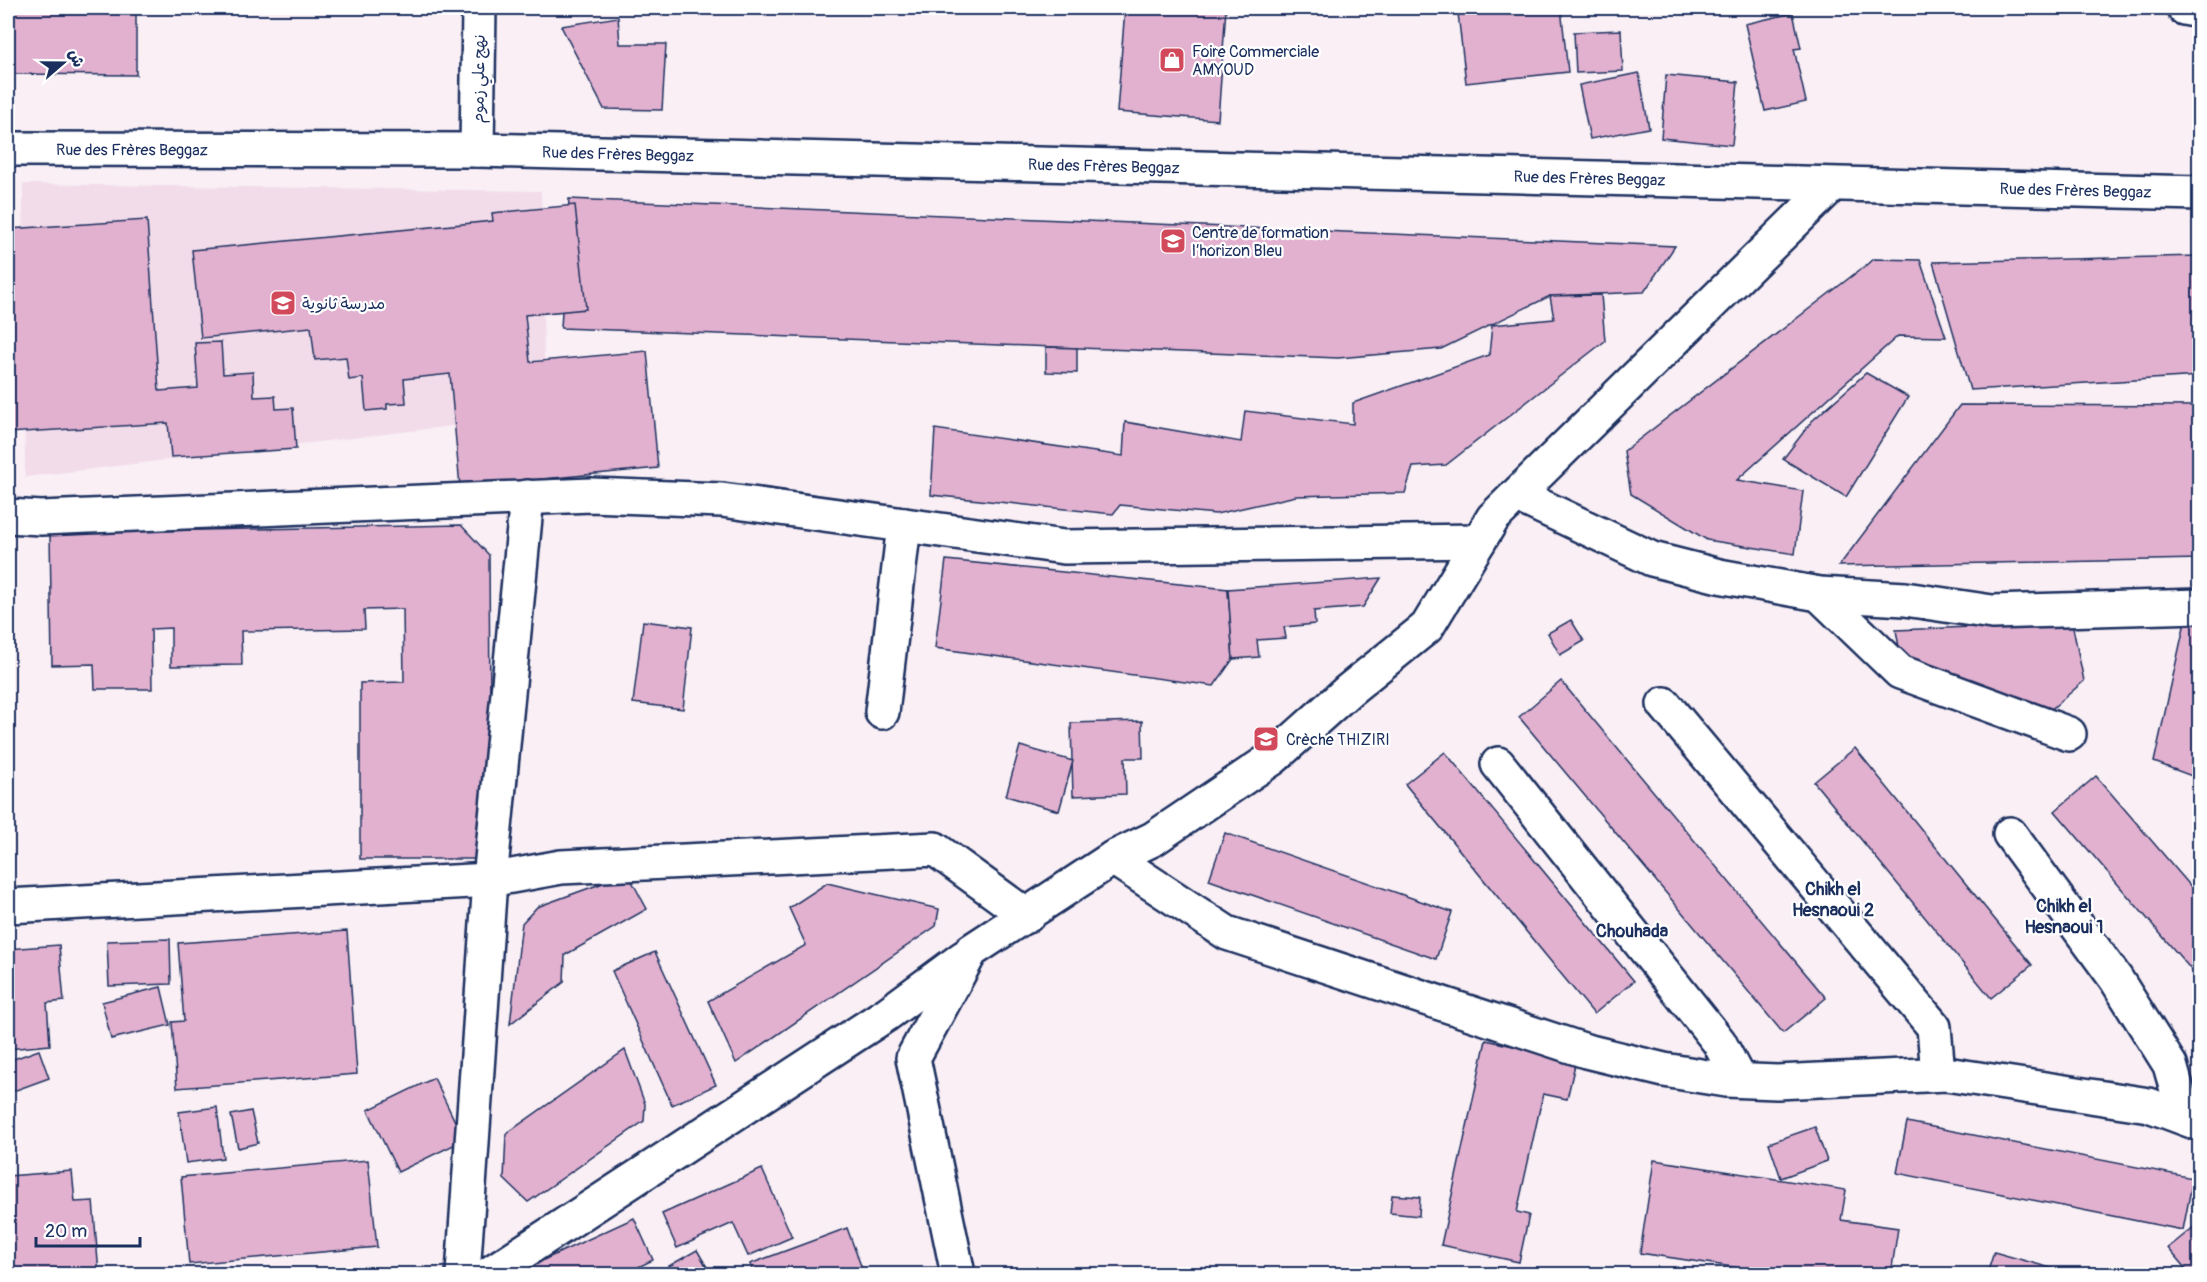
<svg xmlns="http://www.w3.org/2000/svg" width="2207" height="1282" font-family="Pangolin,'Playpen Sans Arabic',sans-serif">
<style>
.built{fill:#f2dcea}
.building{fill:#e2b1cf;stroke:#1b2f5e;stroke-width:1.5}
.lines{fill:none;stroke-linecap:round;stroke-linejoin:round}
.minor-casing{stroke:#1b2f5e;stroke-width:38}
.major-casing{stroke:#1b2f5e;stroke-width:38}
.minor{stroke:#fff;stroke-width:33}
.major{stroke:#fff;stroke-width:33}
.labels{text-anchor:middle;stroke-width:4.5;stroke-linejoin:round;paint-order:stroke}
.poi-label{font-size:16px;fill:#1b2f5e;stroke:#fff;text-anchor:start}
.street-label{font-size:16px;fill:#1b2f5e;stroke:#fff}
.neighbourhood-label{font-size:18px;font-weight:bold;fill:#1b2f5e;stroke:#fff}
</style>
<rect width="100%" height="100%" fill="#f9eff5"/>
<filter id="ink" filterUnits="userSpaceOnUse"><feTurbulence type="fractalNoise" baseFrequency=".0167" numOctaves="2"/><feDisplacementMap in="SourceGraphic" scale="12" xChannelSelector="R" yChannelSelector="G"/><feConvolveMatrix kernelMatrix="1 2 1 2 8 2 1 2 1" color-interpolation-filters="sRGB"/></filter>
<g filter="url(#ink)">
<!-- built -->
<polygon class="built" points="23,184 541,191 545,415 25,477"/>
<!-- building -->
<g class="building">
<polygon points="8,8 136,8 136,75 8,74"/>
<polygon points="1125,8 1226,8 1218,120 1117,112"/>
<polygon points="1507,8 1561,8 1568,72 1466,83 1458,13"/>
<polygon points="1793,13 1801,48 1794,49 1806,102 1765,111 1745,24"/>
<polygon points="618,17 620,44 666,44 662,110 604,109 561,26"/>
<polygon points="1621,30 1623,71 1576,73 1574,32"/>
<polygon points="1639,73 1649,128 1590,139 1579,85"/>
<polygon points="1666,75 1738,82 1732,145 1661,138"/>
<polygon points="569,199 1675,246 1644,292 1550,296 1441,349 1338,358 561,328"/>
<polygon points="575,205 586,309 525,315 530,362 647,351 658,468 460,487 450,374 404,379 406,403 387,404 387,409 366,411 363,378 349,380 346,357 315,360 311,327 201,338 192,250 493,221 492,213"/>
<polygon points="147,220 159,391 198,388 195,343 221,342 223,374 253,372 254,397 275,396 276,409 293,408 296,449 171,457 168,423 8,433 8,229"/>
<polygon points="2200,256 2200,376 1970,390 1933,262"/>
<polygon points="1874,259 1920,260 1946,337 1898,336 1737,480 1803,491 1795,554 1707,540 1631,494 1624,451"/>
<polygon points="1601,295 1605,341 1446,465 1413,467 1405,493 1296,496 1216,514 1120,505 1113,514 931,495 935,429 1123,456 1125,422 1241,442 1245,411 1353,424 1353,403 1489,355 1492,325 1554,319 1550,296"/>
<polygon points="1046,347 1077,348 1077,373 1046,372"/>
<polygon points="1866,373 1908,397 1846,497 1783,459 1812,421"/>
<polygon points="1960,405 2200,406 2200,559 1839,566"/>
<polygon points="461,525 489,555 491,859 360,859 360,683 404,682 403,609 364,610 365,629 241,631 242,665 171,666 171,628 151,629 152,689 95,689 94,664 52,665 50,533"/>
<polygon points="946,560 1228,589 1233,659 1214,686 935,648"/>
<polygon points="1381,578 1363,607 1314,611 1315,624 1284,627 1286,638 1257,640 1259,657 1233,659 1228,589"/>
<polygon points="1571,620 1584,641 1560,655 1548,633"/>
<polygon points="643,621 692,627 683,709 633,703"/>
<polygon points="2185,622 2200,622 2200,704 2197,716 2200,717 2200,779 2154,762"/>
<polygon points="2072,623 2084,681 2040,719 1901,659 1896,630"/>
<polygon points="1561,681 1826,998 1783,1033 1519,717"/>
<polygon points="1142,721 1143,758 1125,758 1126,794 1073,796 1071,723"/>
<polygon points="1020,746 1073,761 1059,811 1006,796"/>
<polygon points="1855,748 2032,965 1991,998 1814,782"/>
<polygon points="1445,752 1634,981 1594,1014 1405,784"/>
<polygon points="2096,776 2200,897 2200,980 2055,811"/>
<polygon points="1225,833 1452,912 1436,959 1209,880"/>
<polygon points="628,874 647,909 565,955 564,982 510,1024 522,923 537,907"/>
<polygon points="827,883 939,909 936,926 736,1063 708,1001 806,945 789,908"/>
<polygon points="347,931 357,1074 177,1088 172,1022 184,1021 178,943"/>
<polygon points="170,939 171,984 109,986 107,941"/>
<polygon points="59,945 64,1001 47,1003 50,1045 8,1049 8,949"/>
<polygon points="655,952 716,1085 672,1105 612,971"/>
<polygon points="161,987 170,1025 111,1039 102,1002"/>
<polygon points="1486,1040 1576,1060 1567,1099 1543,1094 1517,1212 1529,1215 1519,1262 1441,1245"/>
<polygon points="39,1050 49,1078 8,1093 8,1061"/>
<polygon points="625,1050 645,1104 644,1121 528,1202 504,1179 506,1134"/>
<polygon points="434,1078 464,1140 398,1172 368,1110"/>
<polygon points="217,1107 223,1158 186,1163 179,1112"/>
<polygon points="251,1111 258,1143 238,1148 231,1115"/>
<polygon points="1907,1122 2193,1178 2183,1230 1897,1173"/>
<polygon points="1815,1127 1827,1161 1781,1178 1769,1143"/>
<polygon points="368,1160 377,1247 189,1264 181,1177"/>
<polygon points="1654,1160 1846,1190 1841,1220 1898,1228 1891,1274 1780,1274 1640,1253"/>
<polygon points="762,1169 792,1237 748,1256 733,1223 677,1248 662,1214"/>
<polygon points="72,1171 75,1202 93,1201 99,1274 8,1274 8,1176"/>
<polygon points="1392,1195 1420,1197 1419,1216 1390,1213"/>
<polygon points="634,1218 653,1260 624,1274 513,1274"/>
<polygon points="2200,1222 2200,1274 2190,1274 2168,1248"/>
<polygon points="847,1228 864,1274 754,1274 750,1264"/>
<polygon points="697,1250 711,1274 665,1274 662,1270"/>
<polygon points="1994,1252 2072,1274 1987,1274"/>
</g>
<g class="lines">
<!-- minor casing -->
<g class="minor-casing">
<g id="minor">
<polyline points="2184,8 2200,11"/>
<polyline points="477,150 479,8"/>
<polyline points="1517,495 1652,559 1719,576 1819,594 1905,599 1992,612 2200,606"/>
<polyline points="8,516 41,518 591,495 722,500 1064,547 1479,541"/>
<polyline points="1819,594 1900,672 2069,734"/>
<polyline points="1664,704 1934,1027 1938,1074"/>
<polyline points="882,712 904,525"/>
<polyline points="1498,764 1719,1042 1739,1080"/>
<polyline points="2010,834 2116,979 2170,1065 2185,1118"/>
<polyline points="1113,858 1227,933 1586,1051 1664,1070 1726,1080 1777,1082 1946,1074 2149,1105 2200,1124"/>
<polyline points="8,906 490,880 561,867 935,849 1027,916"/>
<polyline points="463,1274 490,880 527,497"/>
<polyline points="489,1274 887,1014 963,958"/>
<polyline points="958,1274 913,1058 971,951 1113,858 1153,839 1273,758 1349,690 1427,627 1493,518 1832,185"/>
</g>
</g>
<!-- major casing -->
<g class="major-casing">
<g id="major">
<path id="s1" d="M8 149 477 150 2200 193"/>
</g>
</g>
<!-- minor -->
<use href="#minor" class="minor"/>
<!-- major -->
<use href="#major" class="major"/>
</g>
</g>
<!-- icons -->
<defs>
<g id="shop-square" transform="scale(1.35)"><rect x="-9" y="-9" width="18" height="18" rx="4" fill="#d1495b" stroke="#fff"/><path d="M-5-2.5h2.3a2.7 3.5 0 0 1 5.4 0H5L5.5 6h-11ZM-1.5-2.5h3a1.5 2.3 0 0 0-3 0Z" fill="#fff"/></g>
<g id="university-square" transform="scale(1.35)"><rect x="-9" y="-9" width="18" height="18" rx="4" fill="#d1495b" stroke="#fff"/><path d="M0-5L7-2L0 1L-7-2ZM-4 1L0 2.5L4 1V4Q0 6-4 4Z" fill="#fff"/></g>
<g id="school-square" transform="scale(1.35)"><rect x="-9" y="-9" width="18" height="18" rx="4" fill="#d1495b" stroke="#fff"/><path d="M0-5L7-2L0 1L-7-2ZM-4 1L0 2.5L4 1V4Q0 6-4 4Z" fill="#fff"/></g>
</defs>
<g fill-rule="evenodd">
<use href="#shop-square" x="1172" y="60"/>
<use href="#university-square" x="1173" y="241"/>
<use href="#school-square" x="283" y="303"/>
<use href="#school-square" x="1266" y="739"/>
</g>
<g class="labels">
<!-- poi labels -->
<g class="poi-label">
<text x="1192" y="57">Foire Commerciale<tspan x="1192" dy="18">AMYOUD</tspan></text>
<text x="1192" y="238">Centre de formation<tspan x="1192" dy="18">l’horizon Bleu</tspan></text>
<text x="302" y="309">مدرسة ثانوية</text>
<text x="1286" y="745">Crèche THIZIRI</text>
</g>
<!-- street labels -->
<g class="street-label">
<text transform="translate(478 79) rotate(-89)" y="6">نهج علي زموم</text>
<text dy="6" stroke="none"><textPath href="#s1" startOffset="124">Rue des Frères Beggaz</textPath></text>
<text dy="6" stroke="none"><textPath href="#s1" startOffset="610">Rue des Frères Beggaz</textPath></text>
<text dy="6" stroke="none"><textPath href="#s1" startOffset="1096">Rue des Frères Beggaz</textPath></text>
<text dy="6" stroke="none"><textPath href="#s1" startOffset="1582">Rue des Frères Beggaz</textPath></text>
<text dy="6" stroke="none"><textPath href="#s1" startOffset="2068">Rue des Frères Beggaz</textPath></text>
</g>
<!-- neighbourhood labels -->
<g class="neighbourhood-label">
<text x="1833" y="895">Chikh el<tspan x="1833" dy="21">Hesnaoui 2</tspan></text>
<text x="2064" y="912">Chikh el<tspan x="2064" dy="21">Hesnaoui 1</tspan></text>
<text x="1632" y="937">Chouhada</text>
</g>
</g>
<!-- margin -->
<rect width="2207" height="1282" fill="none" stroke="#fff" stroke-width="30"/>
<rect x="15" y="15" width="2177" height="1252" fill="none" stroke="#1b2f5e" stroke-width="2" filter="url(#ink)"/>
<!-- north arrow -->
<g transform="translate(63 63) rotate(70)" stroke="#ffffff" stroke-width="4.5" paint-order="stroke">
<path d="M0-4.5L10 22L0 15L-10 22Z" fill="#1b2f5e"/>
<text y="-9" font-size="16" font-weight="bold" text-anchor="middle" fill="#1b2f5e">ش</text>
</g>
<!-- scale -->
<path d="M36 1237v9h104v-9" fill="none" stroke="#1b2f5e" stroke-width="3"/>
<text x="45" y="1237" font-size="18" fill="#1b2f5e" stroke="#ffffff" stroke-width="4.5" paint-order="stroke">20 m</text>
</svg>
